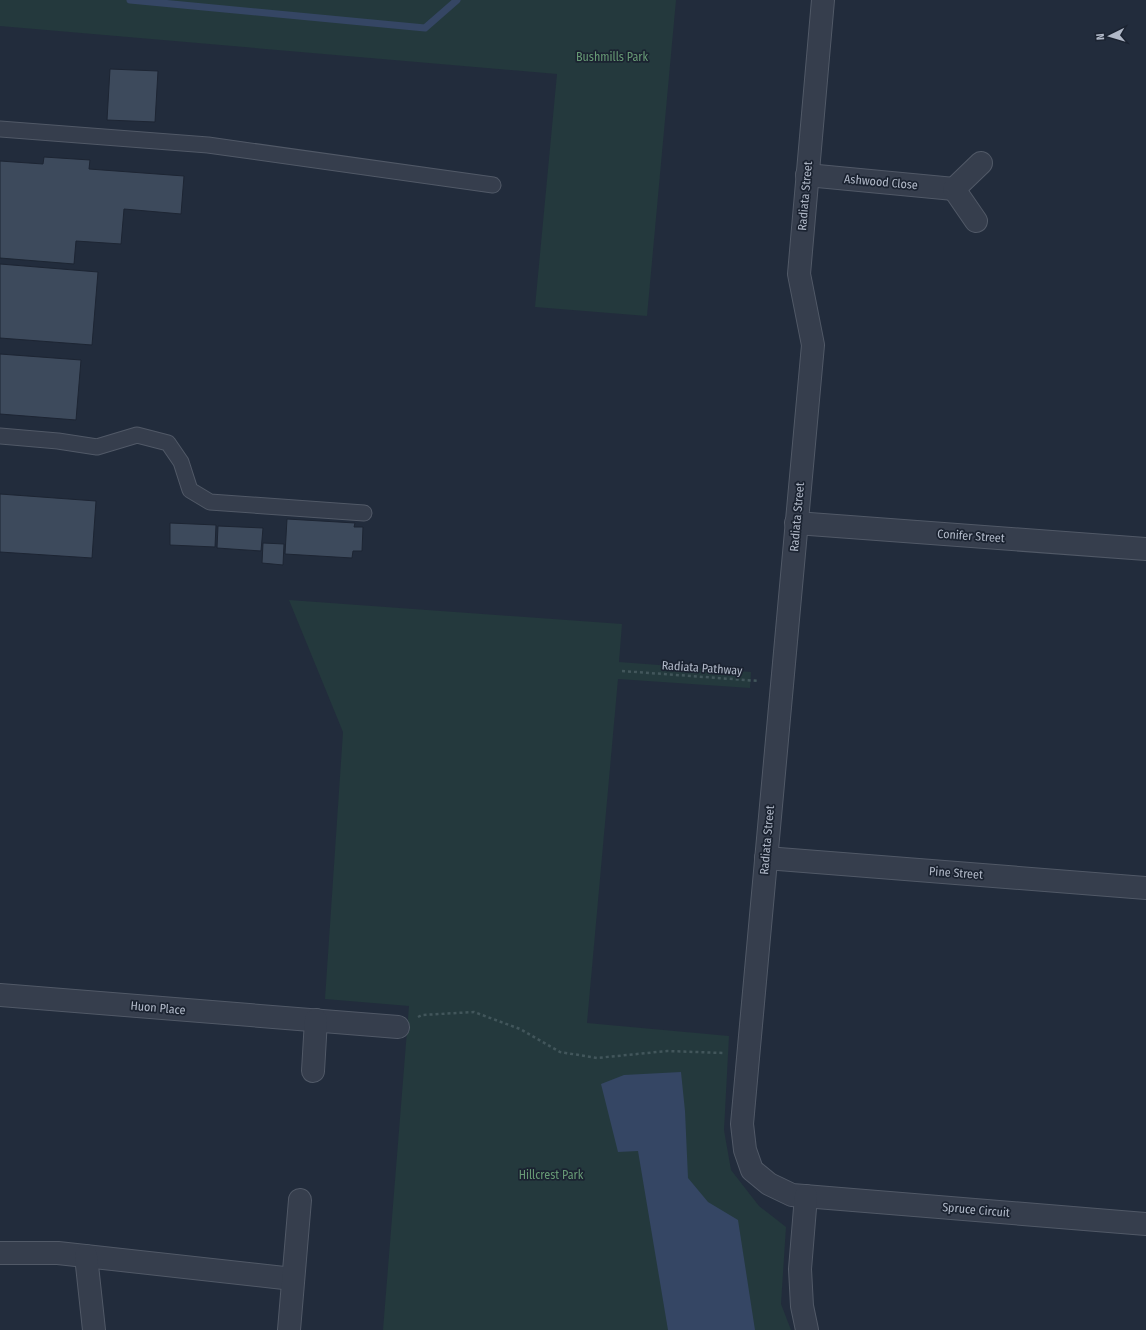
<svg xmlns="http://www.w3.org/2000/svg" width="1146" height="1330" font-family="'Fira Sans Condensed',sans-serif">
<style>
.green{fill:#24393d}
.water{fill:#354664}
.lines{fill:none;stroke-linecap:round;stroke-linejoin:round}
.stream{stroke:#354664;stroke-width:7}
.building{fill:#3d4a5c;stroke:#1d2533}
.service-casing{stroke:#515967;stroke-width:17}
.minor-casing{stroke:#515967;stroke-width:24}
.path{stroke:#42565b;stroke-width:2.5;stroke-dasharray:3 3;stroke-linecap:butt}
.service{stroke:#363e4d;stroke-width:15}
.minor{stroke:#363e4d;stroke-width:22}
.labels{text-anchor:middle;stroke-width:3.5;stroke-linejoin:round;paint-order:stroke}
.park-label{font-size:12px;fill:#679a75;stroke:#1b2331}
.street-label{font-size:12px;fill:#b1b9c8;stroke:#1b2331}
</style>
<rect width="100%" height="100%" fill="#222c3c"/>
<!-- green -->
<g class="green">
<polygon points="0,0 676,0 647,316 535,307 557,74 0,26"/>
<polygon points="289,600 622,624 619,662 751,672 750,688 618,679 587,1023 729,1036 724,1130 731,1170 759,1206 786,1227 781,1304 791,1330 383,1330 409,1006 325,999 343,732"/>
</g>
<!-- water -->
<polygon class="water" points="681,1072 685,1111 688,1178 708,1202 738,1220 755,1330 668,1330 638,1151 618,1152 601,1084 624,1075"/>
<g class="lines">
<!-- stream -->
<polyline class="stream" points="130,0 425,28 457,0"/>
</g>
<!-- building -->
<g class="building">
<polygon points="110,69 158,71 155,122 107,120"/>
<polygon points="44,157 90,160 89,169 184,176 181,214 124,209 121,244 76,241 74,264 0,258 0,161 43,164"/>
<polygon points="0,264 98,272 92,345 0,338"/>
<polygon points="0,354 81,360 76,420 0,414"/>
<polygon points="0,494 96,501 92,558 0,552"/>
<polygon points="287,519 355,523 354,527 363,527 362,551 353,551 352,558 285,554"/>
<polygon points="170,523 216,525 215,547 170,545"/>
<polygon points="218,526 263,528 261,551 217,548"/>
<polygon points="263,543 284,544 283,565 262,563"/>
</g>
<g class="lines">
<!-- service casing -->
<g class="service-casing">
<g id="service">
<polyline points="0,129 208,145 493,185"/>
<polyline points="0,436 58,441 97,447 137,435 168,443 181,462 190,490 210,502 364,513"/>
</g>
</g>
<!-- minor casing -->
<g class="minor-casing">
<g id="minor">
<polyline points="823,0 799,274 813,345 750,1036 742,1124 745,1150 752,1170 769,1184 792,1195 1146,1224"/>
<polyline points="807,175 954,189"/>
<polyline points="976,221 954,189 981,163"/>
<polyline points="796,523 1146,549"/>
<polyline points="766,858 1146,888"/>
<polyline points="0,995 398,1027"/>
<polyline points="313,1071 316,1020"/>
<polyline points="806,1196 800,1269 802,1306 807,1330"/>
<polyline points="0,1253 58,1253 293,1279"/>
<polyline points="86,1256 94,1330"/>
<polyline points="289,1330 300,1200"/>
</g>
</g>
<!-- path -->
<g class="path">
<polyline points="622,671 759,681"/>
<polyline points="418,1017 422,1015 474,1012 520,1029 560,1052 597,1058 667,1051 724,1053"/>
</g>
<!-- service -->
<use href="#service" class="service"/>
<!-- minor -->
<use href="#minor" class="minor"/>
</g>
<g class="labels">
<!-- park labels -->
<g class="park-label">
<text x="612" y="61">Bushmills Park</text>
<text x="551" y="1179">Hillcrest Park</text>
</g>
<!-- street labels -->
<g class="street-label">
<text transform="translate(881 182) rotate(5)" y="4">Ashwood Close</text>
<text transform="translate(805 196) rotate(-85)" y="4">Radiata Street</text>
<text transform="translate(797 517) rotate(-85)" y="4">Radiata Street</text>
<text transform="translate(971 536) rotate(4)" y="4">Conifer Street</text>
<text transform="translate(702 668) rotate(4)" y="4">Radiata Pathway</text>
<text transform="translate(767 840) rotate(-85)" y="4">Radiata Street</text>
<text transform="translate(956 873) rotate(4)" y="4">Pine Street</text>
<text transform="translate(158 1008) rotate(5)" y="4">Huon Place</text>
<text transform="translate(976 1210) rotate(5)" y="4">Spruce Circuit</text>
</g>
</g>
<!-- north arrow -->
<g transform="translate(1110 36) rotate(265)" stroke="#1b2331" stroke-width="3" paint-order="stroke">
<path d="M0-3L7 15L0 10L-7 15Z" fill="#b1b9c8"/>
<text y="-6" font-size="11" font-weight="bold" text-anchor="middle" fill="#b1b9c8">N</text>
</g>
</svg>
